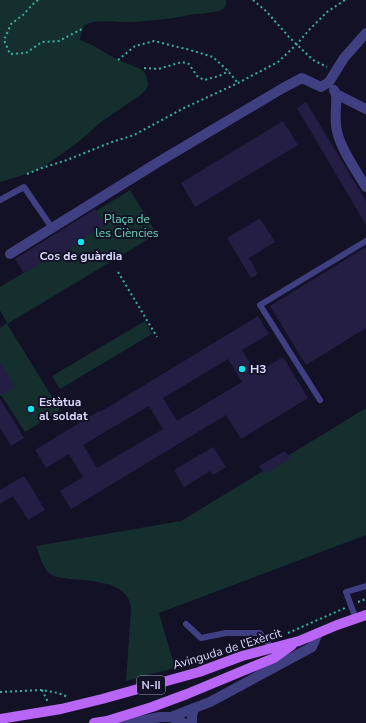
<svg xmlns="http://www.w3.org/2000/svg" width="366" height="723" font-family="'Nunito Sans',sans-serif">
<style>
.green{fill:#142f2d}
.building{fill:#241e45;fill-rule:evenodd}
.lines{fill:none;stroke-linecap:round;stroke-linejoin:round}
.path{stroke:#37b1a4;stroke-width:2;stroke-dasharray:2 3;stroke-linecap:butt}
.lane{stroke:#3f3f82;stroke-width:6}
.street{stroke:#3f3f82;stroke-width:10}
.primary{stroke:#b966f6;stroke-width:10}
.poi-dot{fill:#10e5f1;stroke:#131126;stroke-width:1.5}
.labels{text-anchor:middle;stroke-width:4;stroke-linejoin:round;paint-order:stroke}
.shield{fill:#131126;stroke:#9e9cbc;stroke-width:1}
.shield-label{font-size:11px;font-weight:bold;fill:#dad8fd}
.park-label{font-size:12px;fill:#67d9b7;stroke:#131126}
.poi-label{font-size:12px;font-weight:bold;fill:#dad8fd;stroke:#131126;text-anchor:start}
.street-label{font-size:12px;fill:#dad8fd;stroke:#131126}
</style>
<rect width="100%" height="100%" fill="#131126"/>
<!-- green -->
<g class="green">
<path d="M0 0H226C227 5 225 8 221 10 216 13 204 13 197 14 189 14 181 17 173 18 156 20 140 22 123 22 115 22 93 20 87 24 81 27 81 34 80 40L92 45 118 60 141 69 145 73 147 79 148 85 146 90 139 96 101 122 77 143 42 168 27 174 0 182Z"/>
<polygon points="130,190 157,234 7,324 60,410 25,432 0,393 0,328 7,323 0,310 0,287 47,259 48,261 83,241 82,239 96,211"/>
<polygon points="145,321 152,334 60,389 52,376"/>
<path d="M366 408V535L159 613 175 668 126 681 131 609C131 606 130 602 129 600 122 582 87 580 71 579 64 578 55 578 50 574 42 567 40 556 36 546L181 521Z"/>
</g>
<!-- building -->
<g class="building">
<polygon points="306,102 366,201 366,225 297,108"/>
<polygon points="283,121 298,145 195,207 181,183"/>
<polygon points="95,209 105,225 82,239 83,241 48,262 47,259 24,273 15,259"/>
<polygon points="260,218 275,242 249,258 258,274 251,278 227,238"/>
<polygon points="366,247 366,328 306,365 270,306"/>
<path d="M258 316 269 334 242 350 256 373 283 357 308 398 241 439 226 415 71 509 60 491 83 477 69 454 46 468 35 450 99 411 100 412ZM228 359 242 382 177 421 163 398ZM149 406 163 429 97 468 83 445Z"/>
<polygon points="0,362 15,387 0,396"/>
<polygon points="0,399 24,438 11,446 0,428"/>
<polygon points="213,447 226,467 213,475 210,471 184,487 174,470"/>
<polygon points="285,451 290,459 264,474 259,466"/>
<polygon points="24,476 45,510 28,520 13,496 0,504 0,490"/>
</g>
<g class="lines">
<!-- path -->
<g class="path">
<polyline points="38,0 32,5 23,15 11,24 4,40 10,54 26,53 42,42 59,41 82,29"/>
<polyline points="253,0 266,11 289,37 313,60 327,67"/>
<polyline points="118,60 135,46 154,41 190,50 213,57 227,70 238,83"/>
<polyline points="144,68 158,69 182,62 189,64 197,76 204,80 219,76 229,71"/>
<polyline points="27,174 42,168 67,160 112,142 134,135 184,108 238,83 278,62 297,44 308,31 327,12 345,0"/>
<polyline points="118,272 157,337"/>
<polyline points="358,602 366,599"/>
<polyline points="288,633 345,608"/>
<polyline points="42,690 48,702"/>
<polyline points="0,692 42,690 58,693 68,697"/>
</g>
<!-- lane -->
<g class="lane">
<polyline points="0,200 24,187 52,228"/>
<polyline points="320,400 260,305 366,241"/>
<polyline points="356,619 346,592 366,586"/>
<polyline points="186,624 201,638 226,633 260,633 272,648"/>
</g>
<!-- street -->
<g class="street">
<polyline points="334,90 336,94 366,109"/>
<path d="M336 94C337 106 334 119 337 131 340 148 357 172 366 187"/>
<polyline points="10,254 160,161 283,88 302,78 321,87 329,82 344,58 366,33"/>
<polyline points="171,717 184,723"/>
<polyline points="111,721 135,722 160,717 171,717 210,702 312,647 318,633"/>
<polyline points="192,723 192,716 194,708"/>
</g>
<!-- primary -->
<g class="primary">
<polyline points="0,719 61,709 102,699 199,672 242,656 299,641 337,625 366,615"/>
<polyline points="94,723 107,721 152,707 187,694 274,658 292,645"/>
</g>
</g>
<!-- markers -->
<g class="poi-dot">
<circle cx="81" cy="242" r="4"/>
<circle cx="242" cy="369" r="4"/>
<circle cx="31" cy="409" r="4"/>
</g>
<g class="labels">
<!-- shield labels -->
<rect class="shield" x="137" y="676" width="28" height="18" rx="3"/>
<g class="shield-label">
<text x="151" y="689">N-II</text>
</g>
<!-- park labels -->
<g class="park-label">
<text x="127" y="223">Plaça de<tspan x="127" dy="14">les Ciències</tspan></text>
</g>
<!-- poi labels -->
<g class="poi-label">
<text x="81" y="260" text-anchor="middle">Cos de guàrdia</text>
<text x="250" y="373">H3</text>
<text x="39" y="406">Estàtua<tspan x="39" dy="14">al soldat</tspan></text>
</g>
<!-- street labels -->
<g class="street-label">
<text transform="translate(227 649) rotate(-17)" y="4">Avinguda de l'Exèrcit</text>
</g>
</g>
</svg>
